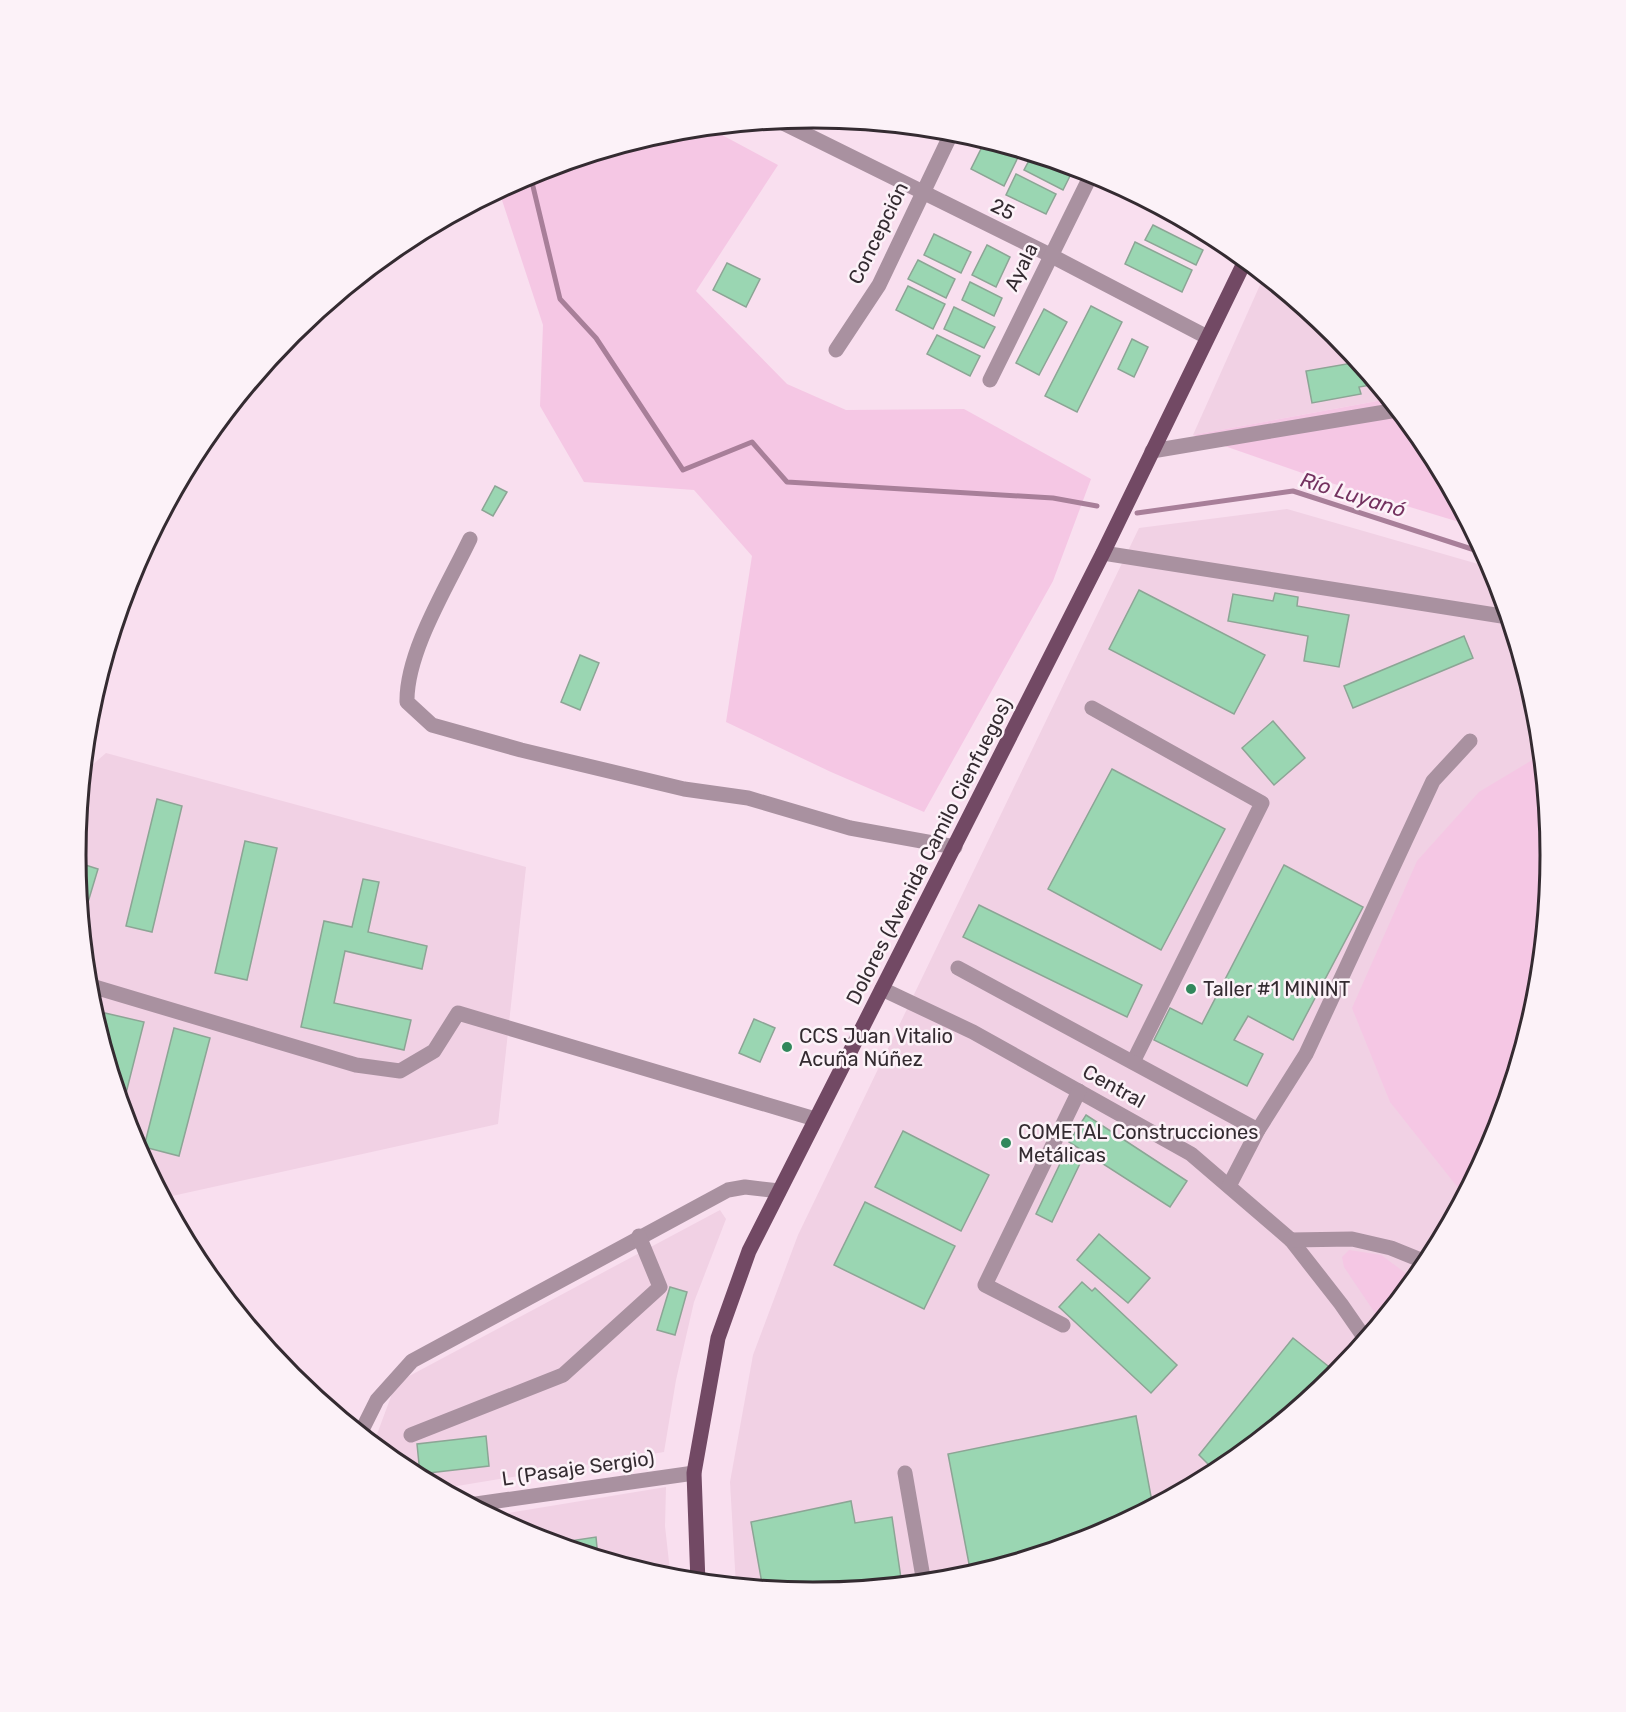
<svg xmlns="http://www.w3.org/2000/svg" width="1626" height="1712" font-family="Rubik,sans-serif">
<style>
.built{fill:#f1d1e4}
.green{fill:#f5c7e4}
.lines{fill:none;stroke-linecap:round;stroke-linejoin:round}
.stream{stroke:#a87f99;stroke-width:5}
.building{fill:#9ad6b2;stroke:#8ca595;stroke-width:1.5}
.minor{stroke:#a991a0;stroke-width:15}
.major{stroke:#724964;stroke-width:15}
.poi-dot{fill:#32885c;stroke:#fcf2f8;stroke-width:2}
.labels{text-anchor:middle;stroke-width:5;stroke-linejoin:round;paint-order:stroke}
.street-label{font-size:20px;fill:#342b31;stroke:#fcf2f8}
.poi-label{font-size:20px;fill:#342b31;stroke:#fcf2f8;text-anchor:start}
.water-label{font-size:21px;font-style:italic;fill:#743260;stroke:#fcf2f8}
.rim{fill:none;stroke:#342b31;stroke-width:3}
</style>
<rect width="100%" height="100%" fill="#f9dfef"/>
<!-- built -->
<g class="built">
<polygon points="1264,276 1335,334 1388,399 1193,435"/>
<polygon points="1287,509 1492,568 1495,574 1537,712 1551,856 1537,1000 1495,1139 1426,1266 1335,1378 1223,1470 1095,1538 957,1580 813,1594 736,1586 730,1482 753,1355 798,1235 1139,528"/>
<polygon points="106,753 526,867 498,1124 163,1198 131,1138 89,1000 75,856 83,773"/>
<polygon points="720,1210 726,1219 694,1302 676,1380 664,1452 439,1489 403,1469 373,1445 396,1383"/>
<polygon points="666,1487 665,1526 671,1580 530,1538 489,1516"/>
</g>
<!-- green -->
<g class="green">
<path d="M709 128 778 165 696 291 787 384 846 410 964 409 1091 479 1053 581 924 812 831 772 726 722 752 556 694 490 584 482 540 406 543 325 499 191C556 161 645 134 709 128Z"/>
<polygon points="1388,399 1427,446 1469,525 1331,483 1193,435"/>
<polygon points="1534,759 1542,761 1551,856 1537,1000 1495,1139 1465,1193 1455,1184 1390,1102 1352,1008 1417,861 1479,792"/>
<polygon points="1349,1250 1381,1255 1415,1280 1381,1322 1344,1267 1342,1257"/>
</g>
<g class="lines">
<!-- stream -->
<g class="stream">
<polyline points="530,174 560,299 596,338 683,470 752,442 787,482 1053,498 1097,506"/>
<polyline points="1137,513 1293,491 1484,553"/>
</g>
</g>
<!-- building -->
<g class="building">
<polygon points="985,141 1021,151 1004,186 971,169"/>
<polygon points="1032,155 1073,170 1063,190 1024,170"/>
<polygon points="1016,174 1056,194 1046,214 1006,195"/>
<polygon points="1148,202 1175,217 1175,218 1147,204"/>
<polygon points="1153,225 1203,250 1196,265 1145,240"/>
<polygon points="934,234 971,252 961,273 924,255"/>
<polygon points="1135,242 1192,270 1182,292 1125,264"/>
<polygon points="987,245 1010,257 996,287 972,275"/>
<polygon points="918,260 955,279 946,298 908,279"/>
<polygon points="727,263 760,279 746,307 713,290"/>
<polygon points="970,282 1002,298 994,316 962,300"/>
<polygon points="908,286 945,304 933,329 896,310"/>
<polygon points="1091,306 1122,322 1077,412 1045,396"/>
<polygon points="954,307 995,327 984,348 944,329"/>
<polygon points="1044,309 1067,322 1039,375 1016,363"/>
<polygon points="937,335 980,356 970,376 927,354"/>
<polygon points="1132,339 1148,347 1134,377 1118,369"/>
<polygon points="1358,362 1376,384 1359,387 1361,394 1312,403 1306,371"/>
<polygon points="495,486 507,492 493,516 482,510"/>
<polygon points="1139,590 1265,655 1234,714 1109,649"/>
<polygon points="1275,593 1298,597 1297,606 1349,615 1339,667 1304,661 1308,636 1228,621 1233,594 1273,601"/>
<polygon points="1464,636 1473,658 1353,708 1344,686"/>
<polygon points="580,655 599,663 580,710 561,702"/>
<polygon points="1273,721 1305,758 1274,785 1242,748"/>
<polygon points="1112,769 1225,829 1161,950 1048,889"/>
<polygon points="157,799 182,806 152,932 126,926"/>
<polygon points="245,841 277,848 247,980 215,973"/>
<polygon points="76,862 98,869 82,922"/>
<polygon points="1284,865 1363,907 1293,1040 1248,1016 1234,1040 1263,1054 1247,1086 1154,1040 1170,1008 1202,1024"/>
<polygon points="363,879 379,882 368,932 427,946 422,969 345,951 334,1003 411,1020 404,1050 301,1027 324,921 352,927"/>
<polygon points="979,905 1142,985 1127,1017 963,937"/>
<polygon points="105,1013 144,1022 122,1109 100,1035"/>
<polygon points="754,1019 775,1028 760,1062 739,1053"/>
<polygon points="174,1028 210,1038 179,1156 144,1147"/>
<polygon points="1086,1115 1187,1181 1170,1207 1069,1142"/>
<polygon points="903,1131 989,1175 961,1231 875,1187"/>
<polygon points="1068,1147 1084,1155 1052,1222 1036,1214"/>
<polygon points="865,1202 955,1246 924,1309 834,1265"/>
<polygon points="1099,1234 1150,1278 1128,1303 1077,1260"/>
<polygon points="1082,1282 1092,1291 1095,1288 1177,1365 1151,1393 1059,1307"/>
<polygon points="670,1287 687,1292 675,1335 657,1330"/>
<polygon points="1293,1338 1338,1374 1217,1473 1199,1455"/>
<polygon points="1136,1416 1153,1507 1095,1538 1035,1556 970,1569 948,1454"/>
<polygon points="486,1436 489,1466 420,1474 417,1444"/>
<polygon points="851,1501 855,1523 892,1517 902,1585 813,1594 763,1589 751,1522"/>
<polygon points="596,1537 598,1558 550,1544"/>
</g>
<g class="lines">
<!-- minor -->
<g class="minor">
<polyline points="779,121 1050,255 1207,337"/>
<polyline points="836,350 879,285 952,132"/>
<polyline points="990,380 1092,173"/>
<polyline points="1152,451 1397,410"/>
<path d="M470 539C448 585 406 652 407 702L432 725 521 750 684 789 748 798 850 828 955 847"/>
<polyline points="1103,553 1508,617"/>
<polyline points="1092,708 1262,803 1133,1062"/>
<polyline points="958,968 1258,1130"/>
<polyline points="88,985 356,1065 400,1071 434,1051 458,1013 815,1119"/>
<polyline points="882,989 973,1032 1191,1154 1291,1240 1341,1304 1366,1340"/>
<polyline points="1229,1186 1258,1130 1306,1054 1433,781 1470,741"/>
<polyline points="1291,1240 1352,1239 1391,1248 1428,1263"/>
<polyline points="1063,1325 985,1285 1079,1091"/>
<polyline points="360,1434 377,1400 412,1361 728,1190 745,1187 779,1191"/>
<polyline points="411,1435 563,1375 660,1287 639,1236"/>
<polyline points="905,1473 924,1583"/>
<polyline points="469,1505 694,1473"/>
</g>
<!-- major -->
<polyline class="major" points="698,1583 694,1473 718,1338 749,1251 1103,553 1245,261"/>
</g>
<!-- markers -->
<g class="poi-dot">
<circle cx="1191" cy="989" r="6"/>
<circle cx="787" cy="1047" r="6"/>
<circle cx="1006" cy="1143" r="6"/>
</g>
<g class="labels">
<!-- street labels -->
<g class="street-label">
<text transform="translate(1003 209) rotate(26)" y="7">25</text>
<text transform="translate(878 233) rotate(-64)" y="7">Concepción</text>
<text transform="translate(1021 267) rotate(-64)" y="7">Ayala</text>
<text transform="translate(929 851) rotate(-63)" y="7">Dolores (Avenida Camilo Cienfuegos)</text>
<text transform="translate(1114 1086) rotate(29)" y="7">Central</text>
<text transform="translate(578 1468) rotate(-8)" y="7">L (Pasaje Sergio)</text>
</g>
<!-- poi labels -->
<g class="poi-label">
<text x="1203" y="996">Taller #1 MININT</text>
<text x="799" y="1043">CCS Juan Vitalio<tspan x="799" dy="23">Acuña Núñez</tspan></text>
<text x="1018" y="1139">COMETAL Construcciones<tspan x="1018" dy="23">Metálicas</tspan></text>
</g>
<!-- water labels -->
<g class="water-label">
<text transform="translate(1353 495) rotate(17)" y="7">Río Luyanó</text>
</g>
</g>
<!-- crop -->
<path d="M0 0H1626V1712H0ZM86 855a727 727 0 1 1 1454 0a727 727 0 1 1-1454 0Z" fill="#fcf2f8" fill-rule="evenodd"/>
<path class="rim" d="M86 855a727 727 0 1 1 1454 0a727 727 0 1 1-1454 0Z"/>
</svg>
